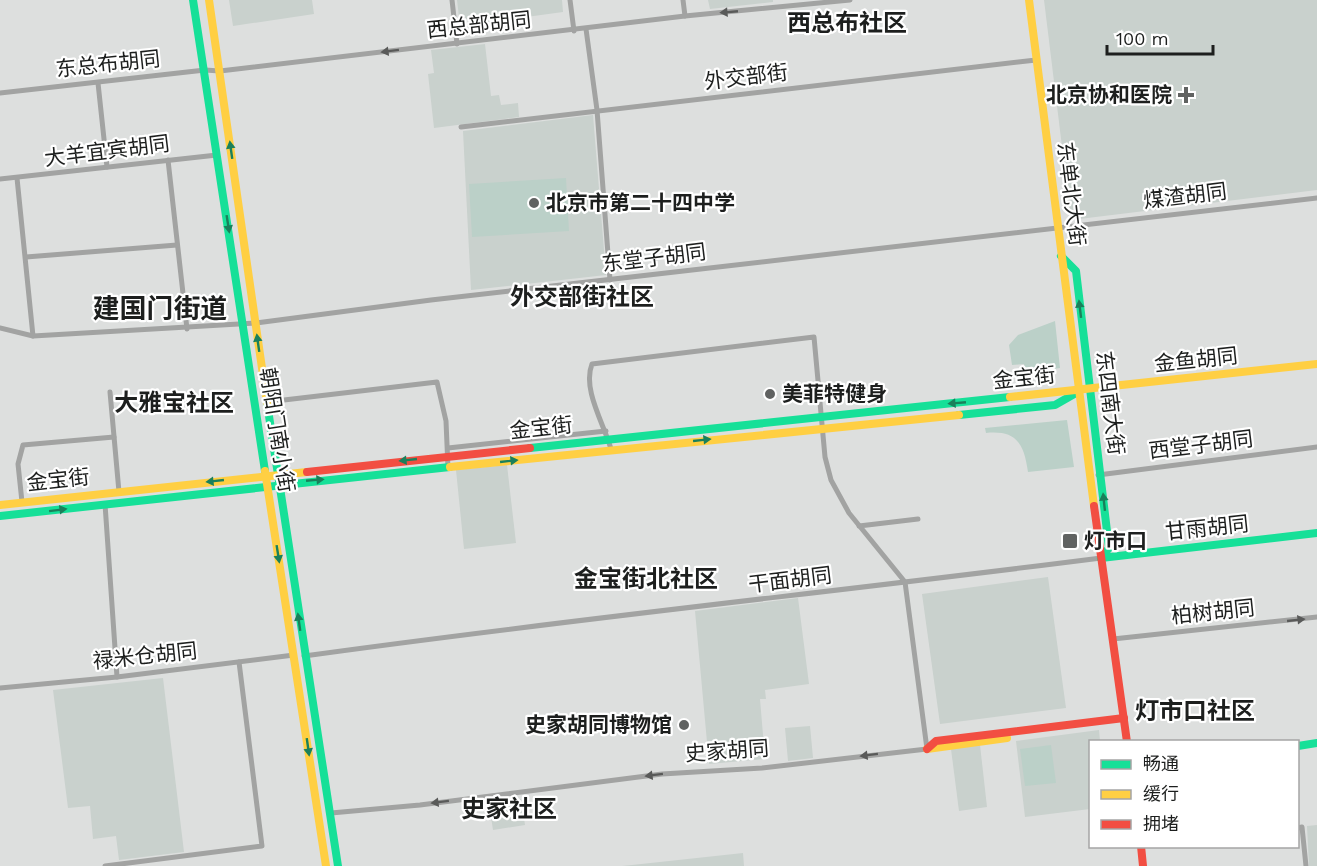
<svg xmlns="http://www.w3.org/2000/svg" width="1317" height="866" font-family="'Work Sans','Noto Sans SC',sans-serif">
<style>
.built{fill:#c9d1cd}
.green{fill:#bbd0c8}
.lines{fill:none;stroke-linecap:round;stroke-linejoin:round}
.street{stroke:#a2a3a2;stroke-width:5}
.fast{stroke:#16e098;stroke-width:8}
.slow{stroke:#ffcf43;stroke-width:8}
.jam{stroke:#f24e42;stroke-width:8}
.oneway{fill:#595a59}
.oneway2{fill:#1a805b}
.poi-dot{fill:#606261;stroke:#fff;stroke-width:2}
.labels{text-anchor:middle;stroke-width:4.5;stroke-linejoin:round;paint-order:stroke}
.street-label{font-size:21px;fill:#1d1f1e;stroke:#fff}
.poi-label{font-size:21px;font-weight:bold;fill:#1d1f1e;stroke:#fff;text-anchor:start}
.quarter-label{font-size:24px;font-weight:bold;fill:#1d1f1e;stroke:#fff}
.district-label{font-size:27px;font-weight:bold;fill:#1d1f1e;stroke:#fff}
</style>
<rect width="100%" height="100%" fill="#dddfde"/>
<!-- built -->
<g class="built">
<polygon points="229,0 312,0 314,14 233,26"/>
<polygon points="457,0 562,0 563,12 481,23 459,17"/>
<polygon points="708,0 773,0 773,2 710,9"/>
<polygon points="1044,0 1317,0 1317,190 1071,220"/>
<polygon points="485,44 491,96 499,95 501,105 518,103 519,117 434,128 428,74 434,73 431,50"/>
<polygon points="593,115 606,275 471,290 463,131"/>
<polygon points="507,465 516,543 464,549 456,470"/>
<polygon points="1048,577 1066,708 940,724 922,594"/>
<polygon points="798,598 809,684 765,690 766,699 760,699 765,759 709,764 695,611"/>
<polygon points="163,678 184,852 119,860 116,836 93,839 90,806 68,808 53,690"/>
<polygon points="810,726 813,758 788,761 785,728"/>
<polygon points="1099,730 1100,741 1090,742 1090,809 1025,817 1016,741"/>
<polygon points="980,745 987,807 959,811 951,749"/>
<polygon points="521,799 525,825 493,830 489,804"/>
<polygon points="1317,825 1317,866 1309,866 1307,826"/>
<polygon points="743,853 744,866 622,866 632,865"/>
</g>
<!-- green -->
<g class="green">
<polygon points="566,178 569,231 472,237 469,184"/>
<polygon points="1055,321 1060,368 1025,373 1024,364 1012,365 1009,345 1018,335"/>
<path d="M1067 420 1074 467 1028 472C1024 444 1017 430 986 433L985 428Z"/>
<polygon points="1051,745 1056,783 1025,786 1020,749"/>
</g>
<g class="lines">
<!-- street -->
<g class="street">
<polyline points="452,0 457,44"/>
<polyline points="570,0 574,31"/>
<polyline points="683,0 685,16"/>
<polyline points="586,29 597,110 610,280"/>
<polyline points="98,83 107,167"/>
<polyline points="0,93 205,70 220,71 685,16 850,0"/>
<polyline points="461,127 1036,60"/>
<polyline points="168,160 187,329"/>
<polyline points="17,178 33,336"/>
<polyline points="0,179 217,155"/>
<polyline points="26,257 177,245"/>
<polyline points="0,328 33,336 256,323 431,300 1317,198"/>
<polyline points="110,392 119,492"/>
<polyline points="267,402 437,382 446,421 448,468"/>
<polyline points="448,448 606,431"/>
<polyline points="1098,475 1317,447"/>
<polyline points="22,502 18,464 23,445 114,437"/>
<polyline points="105,504 117,677"/>
<polyline points="859,526 918,519"/>
<polyline points="1113,639 1317,617"/>
<path d="M304 656C569 619 835 592 1101 558"/>
<polyline points="0,688 117,677 294,655"/>
<path d="M331 813 420 805 662 774 762 768 927 749 905 582 849 513 831 480 825 457 814 337 592 364C582 389 604 424 611 449"/>
<polyline points="1298,828 1302,827 1306,866"/>
<polyline points="105,866 262,846 239,662"/>
</g>
<!-- fast -->
<g class="fast">
<polyline points="193,0 265,471"/>
<polyline points="1061,256 1076,271 1109,548 1101,558"/>
<polyline points="267,403 338,866"/>
<polyline points="959,415 1055,405 1076,393"/>
<polyline points="530,448 1010,397"/>
<polyline points="0,516 450,467"/>
<polyline points="1101,558 1317,533"/>
<polyline points="1298,746 1317,743"/>
</g>
<!-- slow -->
<g class="slow">
<polyline points="209,0 267,403"/>
<polyline points="1029,0 1094,506"/>
<polyline points="1010,397 1317,364"/>
<polyline points="450,467 959,415"/>
<polyline points="265,471 326,866"/>
<polyline points="0,505 307,472"/>
<polyline points="927,749 1007,738"/>
</g>
<!-- jam -->
<g class="jam">
<polyline points="307,472 530,448"/>
<polyline points="1094,506 1127,742"/>
<polyline points="927,749 936,741 1124,718"/>
<polyline points="1141,846 1143,866"/>
</g>
</g>
<!-- one-way arrows -->
<defs><path id="oneway-solid" d="M-6-.8H1V-3.2L6.5 0L1 3.2V.8H-6Z" transform="scale(1.5)"/></defs>
<g class="oneway">
<use href="#oneway-solid" transform="translate(729 12) rotate(175)"/>
<use href="#oneway-solid" transform="translate(390 51) rotate(173)"/>
<use href="#oneway-solid" transform="translate(1296 620) rotate(-6)"/>
<use href="#oneway-solid" transform="translate(869 755) rotate(173)"/>
<use href="#oneway-solid" transform="translate(654 775) rotate(173)"/>
<use href="#oneway-solid" transform="translate(440 802) rotate(173)"/>
</g>
<g class="oneway2">
<use href="#oneway-solid" transform="translate(231 150) rotate(-98)"/>
<use href="#oneway-solid" transform="translate(228 224) rotate(81)"/>
<use href="#oneway-solid" transform="translate(1080 309) rotate(-97)"/>
<use href="#oneway-solid" transform="translate(258 343) rotate(-98)"/>
<use href="#oneway-solid" transform="translate(957 403) rotate(175)"/>
<use href="#oneway-solid" transform="translate(702 440) rotate(-6)"/>
<use href="#oneway-solid" transform="translate(408 460) rotate(174)"/>
<use href="#oneway-solid" transform="translate(509 461) rotate(-6)"/>
<use href="#oneway-solid" transform="translate(315 480) rotate(-5)"/>
<use href="#oneway-solid" transform="translate(215 481) rotate(174)"/>
<use href="#oneway-solid" transform="translate(1104 502) rotate(-96)"/>
<use href="#oneway-solid" transform="translate(58 510) rotate(-7)"/>
<use href="#oneway-solid" transform="translate(278 554) rotate(81)"/>
<use href="#oneway-solid" transform="translate(299 622) rotate(-98)"/>
<use href="#oneway-solid" transform="translate(308 747) rotate(82)"/>
</g>
<!-- markers -->
<g class="poi-dot">
<path d="M1183 86h6v6h6v6h-6v6h-6v-6h-6v-6h6z"/>
<circle cx="534" cy="203" r="6"/>
<circle cx="770" cy="394" r="6"/>
<rect x="1062" y="533" width="16" height="16" rx="3"/>
<circle cx="684" cy="725" r="6"/>
</g>
<g class="labels">
<!-- street labels -->
<g class="street-label">
<text transform="translate(479 25) rotate(-6)" y="7">西总部胡同</text>
<text transform="translate(108 64) rotate(-6)" y="7">东总布胡同</text>
<text transform="translate(746 77) rotate(-7)" y="7">外交部街</text>
<text transform="translate(107 151) rotate(-7)" y="7">大羊宜宾胡同</text>
<text transform="translate(1071 194) rotate(83)" y="7">东单北大街</text>
<text transform="translate(1185 196) rotate(-7)" y="7">煤渣胡同</text>
<text transform="translate(654 258) rotate(-7)" y="7">东堂子胡同</text>
<text transform="translate(1196 360) rotate(-6)" y="7">金鱼胡同</text>
<text transform="translate(1024 378) rotate(-6)" y="7">金宝街</text>
<text transform="translate(1110 403) rotate(83)" y="7">东四南大街</text>
<text transform="translate(541 428) rotate(-6)" y="7">金宝街</text>
<text transform="translate(277 430) rotate(81)" y="7">朝阳门南小街</text>
<text transform="translate(1201 445) rotate(-7)" y="7">西堂子胡同</text>
<text transform="translate(58 480) rotate(-6)" y="7">金宝街</text>
<text transform="translate(1207 528) rotate(-6)" y="7">甘雨胡同</text>
<text transform="translate(790 580) rotate(-7)" y="7">干面胡同</text>
<text transform="translate(1213 612) rotate(-6)" y="7">柏树胡同</text>
<text transform="translate(145 656) rotate(-6)" y="7">禄米仓胡同</text>
<text transform="translate(727 751) rotate(-4)" y="7">史家胡同</text>
</g>
<!-- poi labels -->
<g class="poi-label">
<text x="1172" y="102" text-anchor="end">北京协和医院</text>
<text x="546" y="210">北京市第二十四中学</text>
<text x="782" y="401">美菲特健身</text>
<text x="1084" y="548">灯市口</text>
<text x="672" y="732" text-anchor="end">史家胡同博物馆</text>
</g>
<!-- quarter labels -->
<g class="quarter-label">
<text x="847" y="31">西总布社区</text>
<text x="582" y="305">外交部街社区</text>
<text x="174" y="411">大雅宝社区</text>
<text x="646" y="587">金宝街北社区</text>
<text x="1195" y="719">灯市口社区</text>
<text x="509" y="817">史家社区</text>
</g>
<!-- district labels -->
<g class="district-label">
<text x="160" y="318">建国门街道</text>
</g>
</g>
<!-- legend -->
<rect x="1089" y="740" width="210" height="108" fill="#ffffff" stroke="#a5a5a5" stroke-width="1.5"/>
<rect x="1101" y="760" width="30" height="9" fill="#16e098" stroke="#a5a5a5" stroke-width="1.5"/>
<text x="1143" y="770" font-size="18" fill="#1d1f1e">畅通</text>
<rect x="1101" y="790" width="30" height="9" fill="#ffcf43" stroke="#a5a5a5" stroke-width="1.5"/>
<text x="1143" y="800" font-size="18" fill="#1d1f1e">缓行</text>
<rect x="1101" y="820" width="30" height="9" fill="#f24e42" stroke="#a5a5a5" stroke-width="1.5"/>
<text x="1143" y="830" font-size="18" fill="#1d1f1e">拥堵</text>
<!-- scale -->
<path d="M1107 45v9h106v-9" fill="none" stroke="#1d1f1e" stroke-width="3"/>
<text x="1116" y="45" font-size="18" fill="#1d1f1e" stroke="#ffffff" stroke-width="4.5" paint-order="stroke">100 m</text>
</svg>
